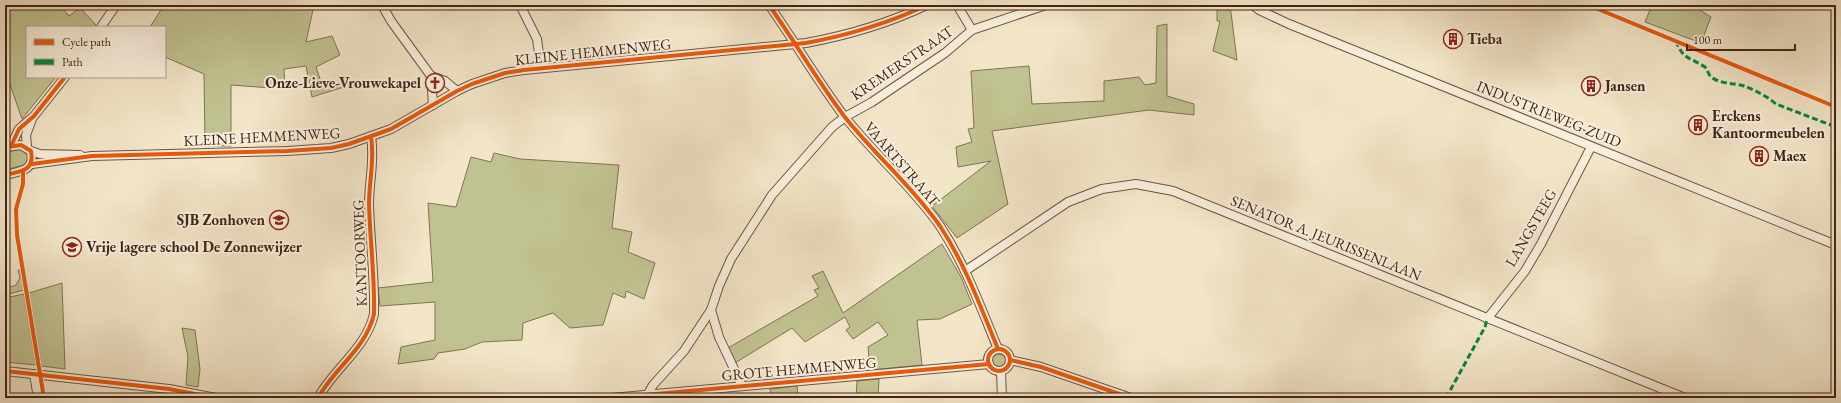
<svg xmlns="http://www.w3.org/2000/svg" width="1841" height="403" font-family="'EB Garamond',serif">
<style>
.green{fill:#c1c291;stroke:#827353}
.lines{fill:none;stroke-linecap:round;stroke-linejoin:round}
.minor-casing{stroke:#6e5442;stroke-width:10}
.minor{stroke:#f7eedb;stroke-width:8}
.quiet{stroke:#00873e;stroke-width:3;stroke-dasharray:6 3;stroke-linecap:butt}
.cycleway-casing{stroke:#f7eedb;stroke-width:6}
.cycleway{stroke:#e8590c;stroke-width:4}
.labels{text-anchor:middle;stroke-width:4;stroke-linejoin:round;paint-order:stroke}
.poi-label{font-size:15px;font-weight:bold;fill:#422415;stroke:#f7eedb;text-anchor:start}
.street-label{font-size:15px;fill:#422415;stroke:#f7eedb}
</style>
<rect width="100%" height="100%" fill="#f2e5c8"/>
<filter id="stains"><feTurbulence type="fractalNoise" baseFrequency=".005" numOctaves="4"/><feColorMatrix values="0 0 0 0 .2 0 0 0 0 .09 0 0 0 0 .02 0 0 0 .5 -.17"/></filter>
<radialGradient id="worn" r=".72"><stop offset=".6" stop-color="#630" stop-opacity="0"/><stop offset="1" stop-color="#630" stop-opacity=".3"/></radialGradient>
<!-- green -->
<g class="green">
<polygon points="5,5 60,5 69,16 80,8 96,25 94,27 27,27 27,77 56,77 22,119 5,70"/>
<polygon points="164,5 314,5 306,42 332,36 340,55 316,67 323,88 347,81 347,86 312,97 306,66 284,69 285,89 231,85 231,146 205,146 204,74 165,57 165,27 150,27"/>
<polygon points="1217,5 1230,5 1237,60 1213,51 1220,21 1217,21"/>
<polygon points="1652,5 1692,5 1711,17 1701,43 1645,22"/>
<polygon points="1167,24 1167,96 1194,104 1194,115 1149,110 992,131 1008,204 957,238 932,206 991,161 958,167 956,147 972,142 968,129 974,128 971,71 1029,66 1032,104 1104,101 1104,81 1139,77 1145,85 1156,83 1157,26"/>
<polygon points="19,149 28,155 27,163 24,165 5,170 5,153"/>
<polygon points="494,153 520,159 619,165 612,228 632,232 628,252 655,263 644,299 626,291 625,298 613,293 603,325 570,328 553,313 523,323 522,340 482,342 465,349 438,353 434,359 398,364 401,347 435,340 435,302 380,306 378,288 433,282 428,203 456,207 471,157 491,162"/>
<polygon points="942,244 961,277 972,304 940,319 917,320 922,365 870,370 868,347 888,335 878,322 853,339 846,330 850,327 845,317 805,342 792,328 735,363 728,348 818,296 814,290 819,288 812,276 823,271 843,313"/>
<polygon points="18,270 21,270 24,290 5,295 5,289 16,285 20,278"/>
<polygon points="62,283 65,369 41,366 29,293"/>
<polygon points="24,294 36,365 5,362 5,298"/>
<polygon points="182,328 195,330 200,369 198,387 186,385 188,357"/>
<circle cx="999" cy="361" r="7"/>
<polygon points="879,379 878,398 856,398 857,381"/>
<polygon points="797,386 798,398 771,398 770,389"/>
</g>
<g class="lines">
<!-- minor casing -->
<g class="minor-casing">
<g id="minor">
<polyline points="382,5 391,21 431,76 433,105"/>
<polyline points="520,5 537,39 541,68"/>
<path d="M769 5C795 42 817 80 844 116 874 154 912 186 940 226 965 264 981 308 998 349"/>
<polyline points="957,5 972,30"/>
<polyline points="1253,5 1259,10 1289,24 1836,245"/>
<polyline points="101,27 116,5"/>
<polyline points="431,76 445,81 457,91"/>
<polyline points="11,146 19,129 34,116 65,77"/>
<path d="M5 147 21 145 31 151C35 172 20 171 5 175"/>
<polyline points="27,147 26,135 32,119"/>
<polyline points="31,151 40,154 80,155"/>
<path d="M32 164 92 156 287 151 331 148 349 144 391 129 457 91 472 84 505 73 524 70 806 43C849 35 887 24 927 5"/>
<polyline points="965,271 1068,202 1102,189 1136,184 1173,191 1685,398"/>
<polyline points="711,310 719,337 742,386"/>
<polyline points="1487,319 1525,271 1541,244 1591,147"/>
<circle cx="999" cy="360" r="11"/>
<polyline points="1010,360 1041,367 1131,398"/>
<polyline points="5,371 169,389 216,398"/>
<polyline points="1001,371 1002,398"/>
<polyline points="34,374 38,398"/>
<polyline points="648,394 653,385 684,351 711,310 719,286 731,259 772,195 832,127 845,117 872,102 945,53 972,30 1046,5"/>
<path d="M318 398C334 368 366 349 374 314 375 277 370 241 369 204 369 181 375 159 371 137"/>
<polyline points="611,398 989,364"/>
</g>
</g>
<!-- minor -->
<use href="#minor" class="minor"/>
<!-- quiet -->
<g class="quiet">
<path d="M1676 41C1683 60 1690 57 1705 67 1708 70 1708 74 1711 77 1720 84 1734 83 1744 86 1755 90 1768 97 1776 104L1836 127"/>
<polyline points="1446,398 1485,327 1487,319"/>
</g>
<!-- cycleway casing -->
<g class="cycleway-casing">
<g id="cycleway">
<path d="M769 5C795 42 817 80 844 116 874 154 912 186 940 226 965 264 981 308 998 349"/>
<polyline points="1588,5 1836,107"/>
<polyline points="11,146 19,129 34,116 65,77"/>
<path d="M32 164 92 156 287 151 331 148 349 144 391 129 457 91 472 84 505 73 524 70 806 43C849 35 887 24 927 5"/>
<polyline points="23,171 23,184 16,209 17,235 44,398"/>
<path d="M5 175C20 171 35 172 31 151L21 145 7 147"/>
<circle cx="999" cy="360" r="11"/>
<polyline points="1010,360 1041,367 1131,398"/>
<polyline points="5,371 169,389 216,398"/>
<path d="M318 398C334 368 366 349 374 314 375 277 370 241 369 204 369 181 375 159 371 137"/>
<polyline points="611,398 989,364"/>
</g>
</g>
<!-- cycleway -->
<use href="#cycleway" class="cycleway"/>
</g>
<!-- icons -->
<defs>
<g id="building-ring" transform="scale(1)"><circle r="9.5" fill="#f7eedb" stroke="#8f2418" stroke-width="1.5"/><path d="M-4-6H4V6H1V3H-1V6H-4ZM-2.5-4.3h1.7v1.8h-1.7ZM.8-4.3h1.7v1.8H.8ZM-2.5-1h1.7V.8h-1.7ZM.8-1h1.7V.8H.8Z" fill="#8f2418"/></g>
<g id="church-ring" transform="scale(1)"><circle r="9.5" fill="#f7eedb" stroke="#8f2418" stroke-width="1.5"/><path d="M-1.2-6h2.4v3.5h3.3v2.4h-3.3V6h-2.4V-.1h-3.3v-2.4h3.3Z" fill="#8f2418"/></g>
<g id="school-ring" transform="scale(1)"><circle r="9.5" fill="#f7eedb" stroke="#8f2418" stroke-width="1.5"/><path d="M0-5L7-2L0 1L-7-2ZM-4 1L0 2.5L4 1V4Q0 6-4 4Z" fill="#8f2418"/></g>
</defs>
<g fill-rule="evenodd">
<use href="#building-ring" x="1453" y="39"/>
<use href="#church-ring" x="435" y="83"/>
<use href="#building-ring" x="1591" y="86"/>
<use href="#building-ring" x="1698" y="125"/>
<use href="#building-ring" x="1759" y="156"/>
<use href="#school-ring" x="279" y="220"/>
<use href="#school-ring" x="72" y="247"/>
</g>
<g class="labels">
<!-- poi labels -->
<g class="poi-label">
<text x="1467" y="44">Tieba</text>
<text x="421" y="88" text-anchor="end">Onze-Lieve-Vrouwekapel</text>
<text x="1605" y="91">Jansen</text>
<text x="1712" y="121">Erckens<tspan x="1712" dy="17">Kantoormeubelen</tspan></text>
<text x="1773" y="161">Maex</text>
<text x="265" y="225" text-anchor="end">SJB Zonhoven</text>
<text x="86" y="252">Vrije lagere school De Zonnewijzer</text>
</g>
<!-- street labels -->
<g class="street-label">
<text transform="translate(593 52) rotate(-6)" y="5">KLEINE HEMMENWEG</text>
<text transform="translate(902 63) rotate(-34)" y="5">KREMERSTRAAT</text>
<text transform="translate(1549 114) rotate(22)" y="5">INDUSTRIEWEG-ZUID</text>
<text transform="translate(262 137) rotate(-3)" y="5">KLEINE HEMMENWEG</text>
<text transform="translate(902 164) rotate(49)" y="5">VAARTSTRAAT</text>
<text transform="translate(1531 228) rotate(-60)" y="5">LANGSTEEG</text>
<text transform="translate(1326 238) rotate(22)" y="5">SENATOR A. JEURISSENLAAN</text>
<text transform="translate(360 253) rotate(-92)" y="5">KANTOORWEG</text>
<text transform="translate(799 369) rotate(-5)" y="5">GROTE HEMMENWEG</text>
</g>
</g>
<!-- margin -->
<rect width="1841" height="403" fill="none" stroke="#f2e5c8" stroke-width="20"/>
<rect x="6" y="6" width="1829" height="391" fill="none" stroke="#422415" stroke-width="2"/>
<rect x="10" y="10" width="1821" height="383" fill="none" stroke="#422415"/>
<!-- legend -->
<rect x="26" y="26" width="140" height="52" fill="#f7eedb" stroke="#af9d8c"/>
<rect x="34" y="39" width="20" height="6" fill="#e8590c" stroke="#af9d8c"/>
<text x="62" y="46" font-size="12" fill="#422415">Cycle path</text>
<rect x="34" y="59" width="20" height="6" fill="#00873e" stroke="#af9d8c"/>
<text x="62" y="66" font-size="12" fill="#422415">Path</text>
<!-- scale -->
<path d="M1687 44v6h108v-6" fill="none" stroke="#422415" stroke-width="2"/>
<text x="1693" y="44" font-size="12" fill="#422415" stroke="#f7eedb" stroke-width="3" paint-order="stroke">100 m</text>
<rect width="100%" height="100%" filter="url(#stains)"/>
<rect width="100%" height="100%" fill="url(#worn)"/>
</svg>
